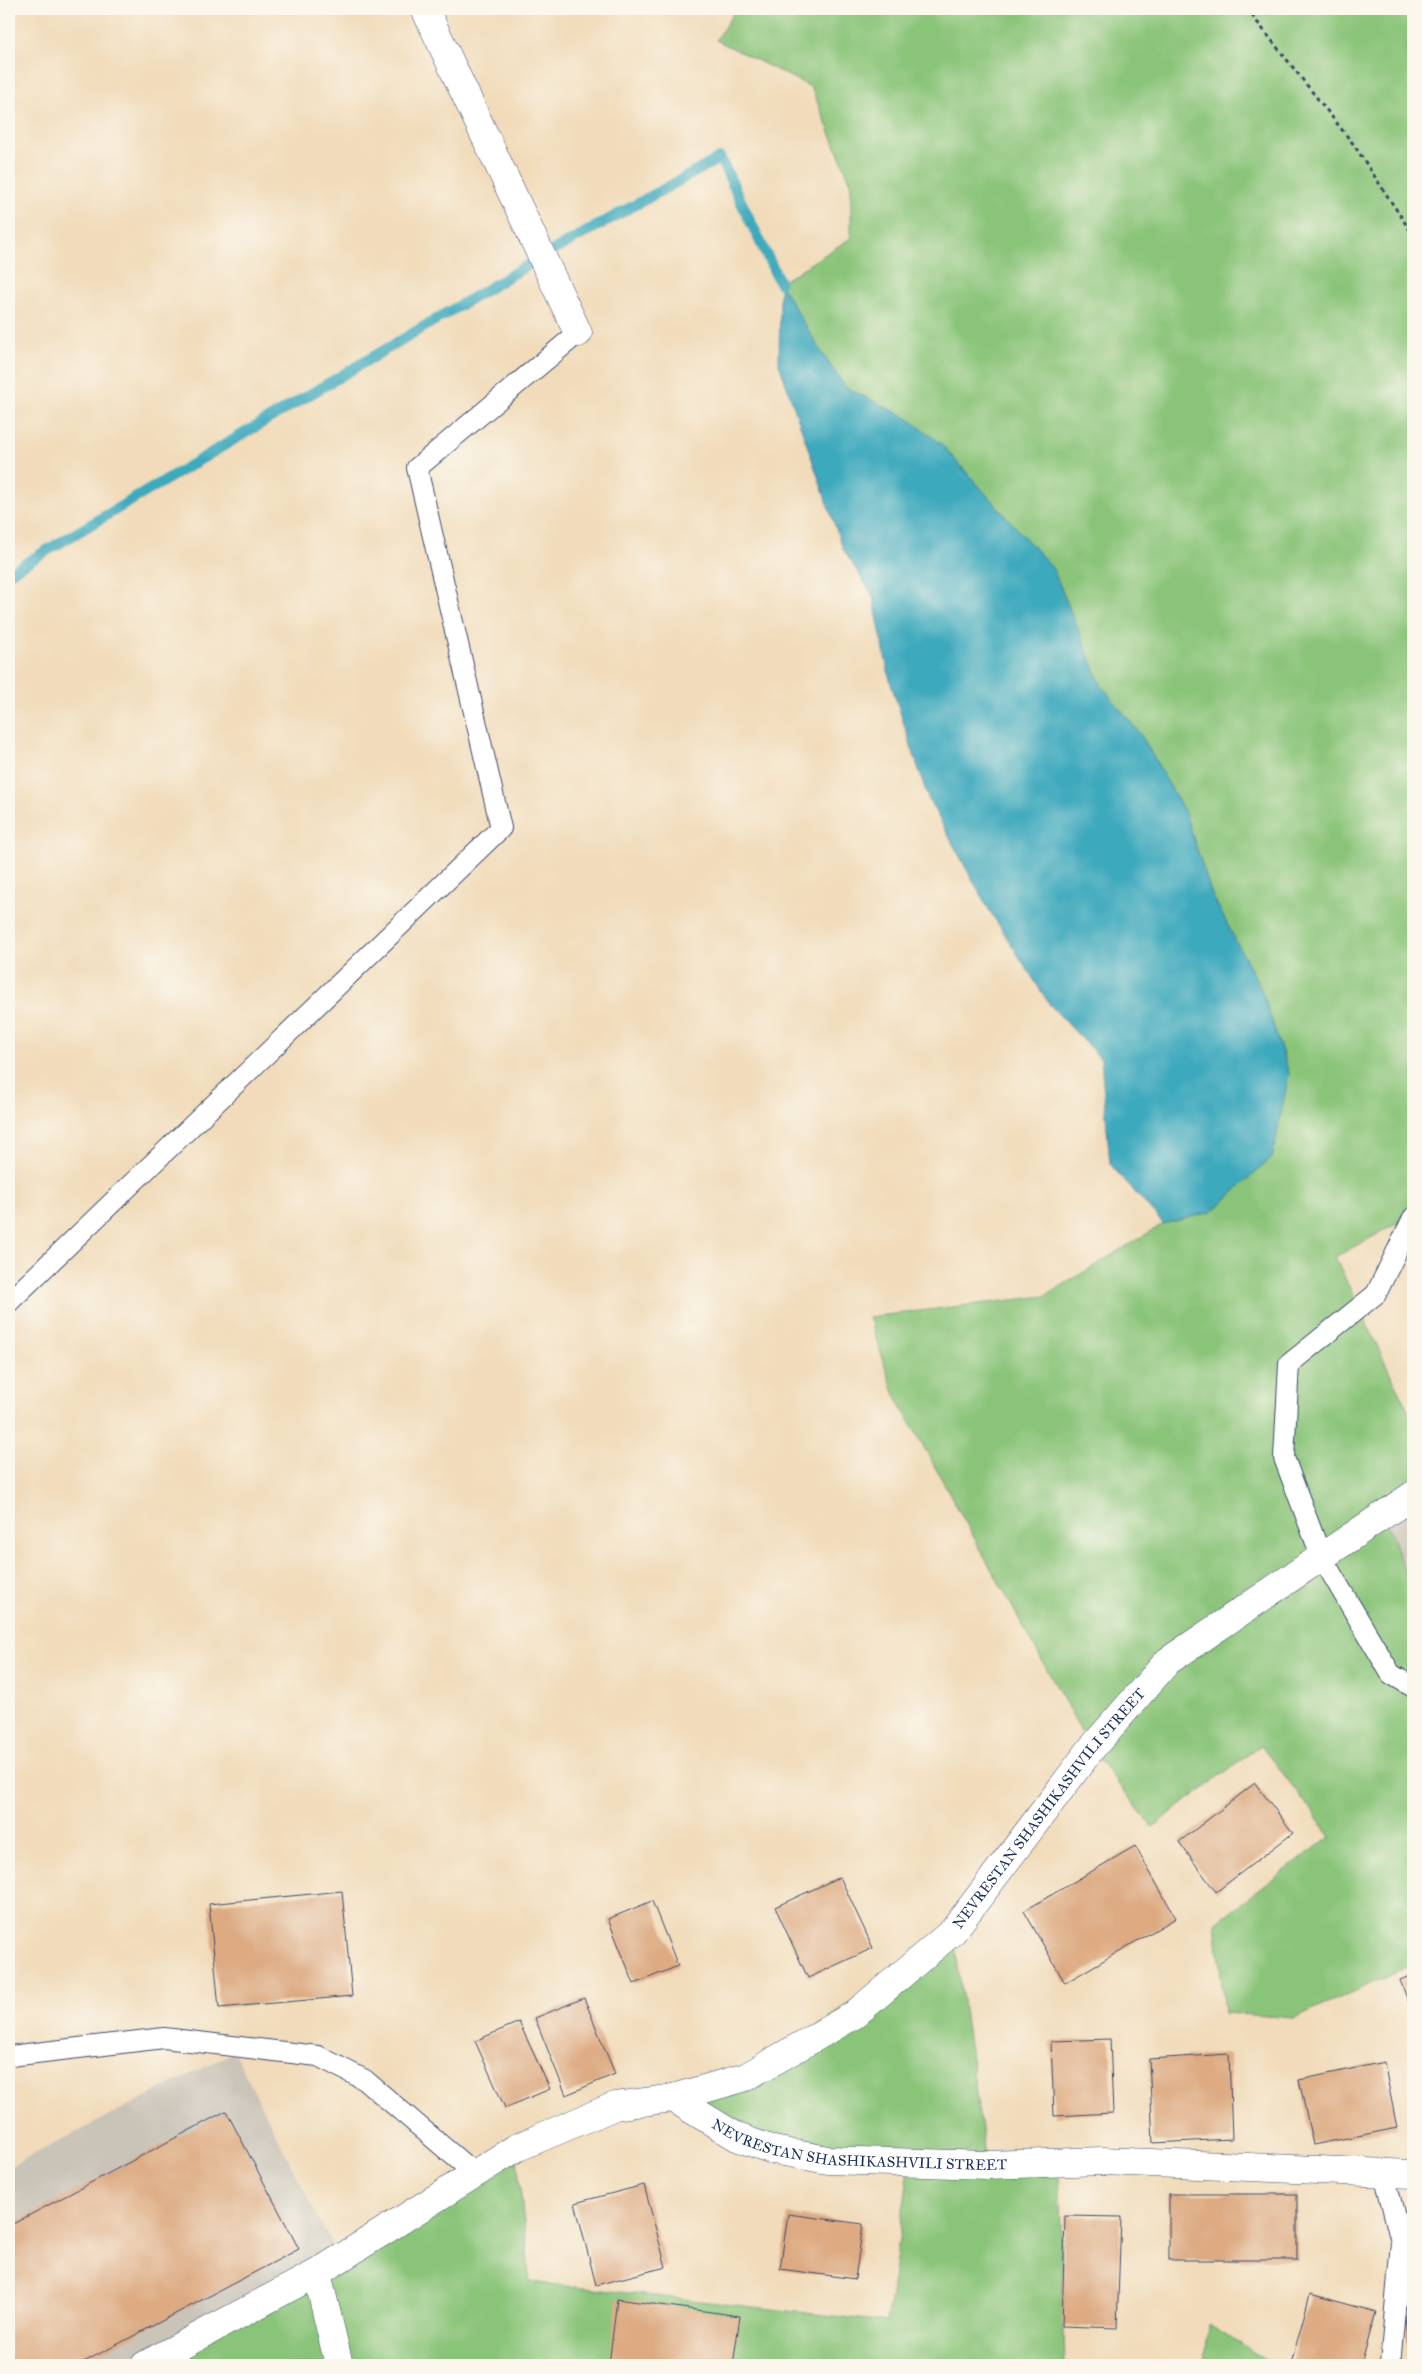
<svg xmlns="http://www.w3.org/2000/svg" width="1422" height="2374" font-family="'IM FELL Great Primer',serif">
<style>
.industrial{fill:#c9c3b8}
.green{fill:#8ac479;stroke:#527a6c}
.water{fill:#3da9bd;stroke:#2c6c8e}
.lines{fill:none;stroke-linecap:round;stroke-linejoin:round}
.stream{stroke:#3da9bd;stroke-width:11}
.building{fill:#ddaa82}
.service-casing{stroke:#3b496c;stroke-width:22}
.minor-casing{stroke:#3b496c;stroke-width:29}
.path{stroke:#3b496c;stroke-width:3;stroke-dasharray:4 4;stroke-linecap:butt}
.service{stroke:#fff;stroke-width:20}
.minor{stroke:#fff;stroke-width:28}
.labels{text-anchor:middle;stroke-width:5;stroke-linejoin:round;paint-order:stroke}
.street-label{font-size:15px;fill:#1b2f5e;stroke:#fbf7ec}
</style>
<rect width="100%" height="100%" fill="#fbf7ec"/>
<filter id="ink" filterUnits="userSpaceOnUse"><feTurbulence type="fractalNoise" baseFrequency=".02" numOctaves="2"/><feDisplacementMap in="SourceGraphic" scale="10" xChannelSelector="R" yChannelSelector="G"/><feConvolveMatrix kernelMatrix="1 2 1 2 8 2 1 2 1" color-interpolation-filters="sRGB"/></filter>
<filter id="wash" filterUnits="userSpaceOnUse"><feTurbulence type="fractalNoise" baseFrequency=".0096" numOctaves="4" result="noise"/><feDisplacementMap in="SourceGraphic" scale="20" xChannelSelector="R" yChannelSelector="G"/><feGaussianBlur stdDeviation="1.12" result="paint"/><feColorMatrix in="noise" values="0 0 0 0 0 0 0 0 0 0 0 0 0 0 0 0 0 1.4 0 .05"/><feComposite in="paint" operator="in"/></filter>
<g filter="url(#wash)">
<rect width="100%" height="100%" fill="#f1dbba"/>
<!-- industrial -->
<g class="industrial">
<polygon points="1413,1495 1413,1596 1384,1514"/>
<polygon points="234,2052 339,2259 145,2365 9,2365 9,2167"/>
</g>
<!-- green -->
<g class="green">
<polygon points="736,9 1413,9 1413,1215 1335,1257 1413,1421 1413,1495 1384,1515 1413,1596 1413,1965 1294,2018 1225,2013 1215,1923 1331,1836 1261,1745 1152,1827 1091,1749 894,1393 869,1317 1045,1296 1163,1224 1212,1212 1272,1158 1289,1073 1262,991 1212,895 1185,813 1141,735 1101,685 1053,569 941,444 909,419 845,387 820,350 780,283 851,238 851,183 811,87 716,40"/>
<polygon points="953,1931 986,2164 1059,2162 1065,2365 145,2365 516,2148 530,2282 887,2322 910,2163 828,2160 673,2098 746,2077"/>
<polygon points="1208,2324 1274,2365 1205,2365"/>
</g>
<!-- water -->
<polygon class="water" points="780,283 820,350 845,387 909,419 941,444 1053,569 1101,685 1141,735 1185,813 1212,895 1262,991 1289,1074 1272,1158 1212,1212 1163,1224 1110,1164 1101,1059 1050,1005 986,905 928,798 890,681 873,596 843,549 779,364"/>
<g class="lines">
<!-- stream -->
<polyline class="stream" points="9,573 543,256 720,158 780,283"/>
</g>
<g id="blocks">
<!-- building -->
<g class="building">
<polygon points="1255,1783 1293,1833 1216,1892 1179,1842"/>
<polygon points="1135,1846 1176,1918 1065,1983 1024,1911"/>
<polygon points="840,1877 873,1948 808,1978 775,1907"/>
<polygon points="342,1891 352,1996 219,2008 209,1904"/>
<polygon points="652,1901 678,1966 634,1984 608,1919"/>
<polygon points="1413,1975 1413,2014 1400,1980"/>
<polygon points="584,1998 615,2074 566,2095 535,2018"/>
<polygon points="519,2022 550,2089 505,2108 475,2041"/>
<polygon points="1110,2039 1113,2113 1054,2116 1051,2041"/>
<polygon points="1229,2054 1232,2139 1153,2143 1149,2059"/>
<polygon points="1384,2062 1397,2128 1313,2145 1299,2080"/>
<polygon points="226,2111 299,2249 78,2365 9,2365 9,2226"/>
<polygon points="644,2185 666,2267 596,2285 575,2203"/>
<rect x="1169" y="2194" width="128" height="66"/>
<polygon points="788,2214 863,2224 855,2279 780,2269"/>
<polygon points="1065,2216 1121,2217 1117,2328 1062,2326"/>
<polygon points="1310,2294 1376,2312 1361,2365 1291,2364"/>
<polygon points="617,2299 740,2316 733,2365 609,2365"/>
<polygon points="1413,2315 1413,2353 1409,2353 1405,2316"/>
</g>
</g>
</g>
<g filter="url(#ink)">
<use href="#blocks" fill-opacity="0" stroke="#3b496c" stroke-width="1"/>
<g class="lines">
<!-- service casing -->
<g class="service-casing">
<g id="service">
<polyline points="1413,1218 1376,1294 1289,1364 1284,1458 1321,1556 1391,1674 1413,1687"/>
<polyline points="9,1302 501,828 417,468 578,333"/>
<polyline points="10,2056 164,2038 318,2056 365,2080 475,2174"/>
<polyline points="1384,2173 1401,2242 1390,2365"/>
</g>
</g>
<!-- minor casing -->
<g class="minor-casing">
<g id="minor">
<polyline points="425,9 578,333"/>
<path id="s1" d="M673 2098 746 2077 854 2015 953 1931 1091 1749 1168 1661 1413 1495"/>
<polyline points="317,2273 339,2365"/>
<path id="s2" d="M145 2365 317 2273 516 2148 615 2106 673 2098 737 2137 773 2150 828 2160 986 2165 1102 2161 1413 2174"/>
</g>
</g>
<!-- path -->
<polyline class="path" points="1247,9 1354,145 1413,235"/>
<!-- service -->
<use href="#service" class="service"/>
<!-- minor -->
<use href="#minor" class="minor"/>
</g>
</g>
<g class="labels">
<!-- street labels -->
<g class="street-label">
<text dy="5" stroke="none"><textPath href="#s1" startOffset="486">NEVRESTAN SHASHIKASHVILI STREET</textPath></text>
<text dy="5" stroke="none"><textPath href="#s2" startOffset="794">NEVRESTAN SHASHIKASHVILI STREET</textPath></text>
</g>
</g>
<!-- margin -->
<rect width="1422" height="2374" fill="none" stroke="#fbf7ec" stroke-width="30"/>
</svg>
